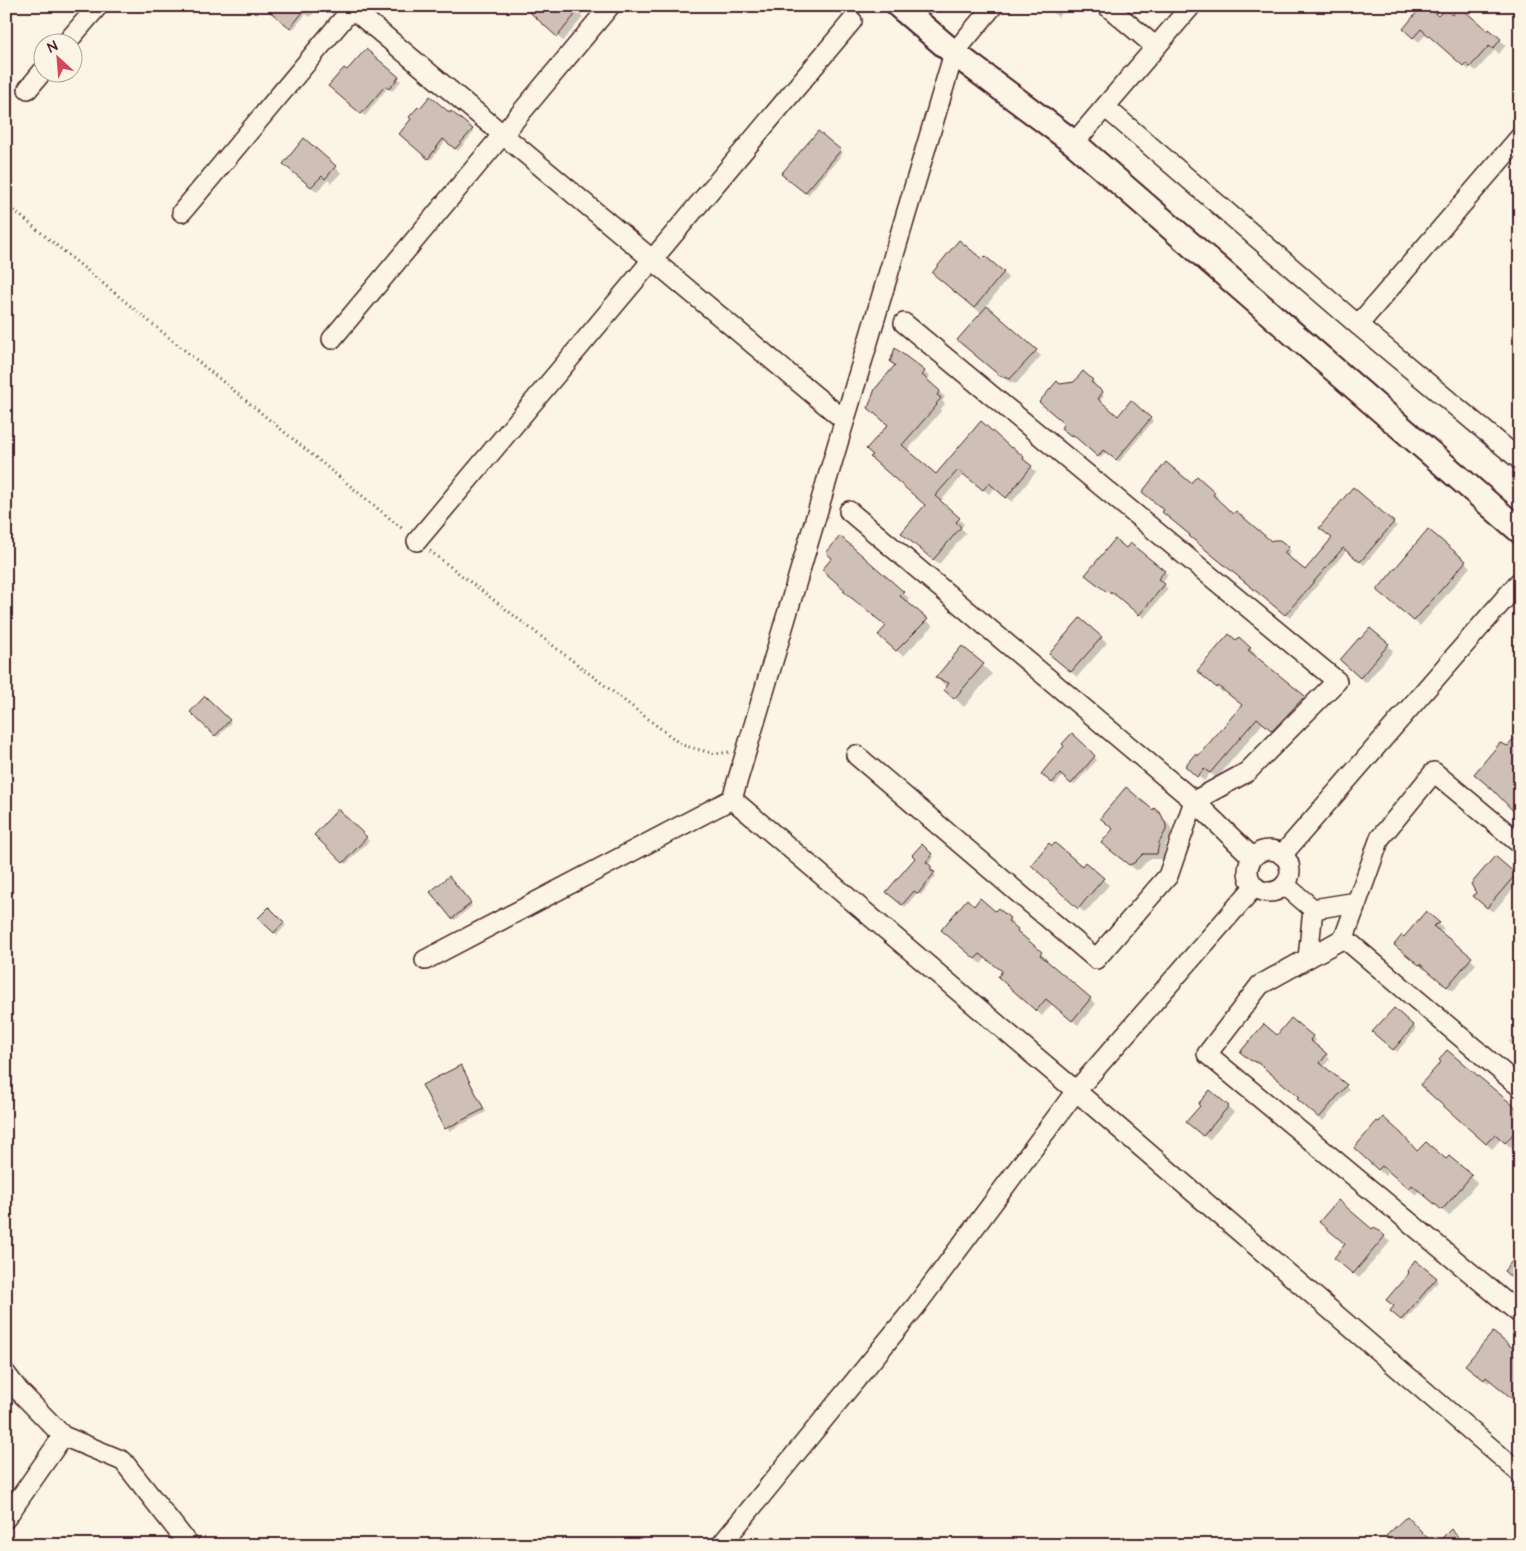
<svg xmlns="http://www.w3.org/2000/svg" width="1526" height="1551" font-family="'Architects Daughter',sans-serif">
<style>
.shadow{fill:#0003}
.building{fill:#cfc0b7;stroke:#4a1f2b}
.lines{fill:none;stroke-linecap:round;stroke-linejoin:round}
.minor-casing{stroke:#4a1f2b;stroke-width:22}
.tertiary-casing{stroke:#4a1f2b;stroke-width:28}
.path{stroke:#4a1f2b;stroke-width:3;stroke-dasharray:1 4;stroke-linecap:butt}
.minor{stroke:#fcf5e5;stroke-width:19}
.tertiary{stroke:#fcf5e5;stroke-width:24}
</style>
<rect width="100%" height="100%" fill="#fcf5e5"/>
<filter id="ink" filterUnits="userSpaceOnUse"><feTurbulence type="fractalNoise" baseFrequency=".02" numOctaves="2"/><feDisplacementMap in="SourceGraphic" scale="10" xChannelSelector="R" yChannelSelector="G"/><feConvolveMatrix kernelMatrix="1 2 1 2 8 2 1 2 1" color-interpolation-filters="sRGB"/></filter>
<g filter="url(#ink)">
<!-- shadow -->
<g class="shadow">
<polygon points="264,6 319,6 310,17 306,14 293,29"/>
<polygon points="571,6 583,17 563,41 528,10"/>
<polygon points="1045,6 1066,6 1058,17"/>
<polygon points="1452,17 1488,32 1489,31 1506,45 1499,54 1495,50 1476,71 1471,67 1469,70 1427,33 1419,42 1410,34 1439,18"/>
<polygon points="366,51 401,81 392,91 388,87 365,116 332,88"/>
<polygon points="450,114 474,132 458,151 446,140 431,160 403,136 412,119"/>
<polygon points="818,132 843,153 808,195 786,176"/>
<polygon points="335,167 341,173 331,183 328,180 317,192 291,170"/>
<polygon points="1003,272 1008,278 986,306 1041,356 1016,384 1008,381 965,346 982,314 939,279"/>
<polygon points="895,350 924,372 930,377 926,381 945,397 942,401 945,404 940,410 941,411 907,451 936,475 981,423 1023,458 1036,472 1012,502 995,487 989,494 964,474 940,502 964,524 961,528 966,533 939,564 908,538 927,505 889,425 896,366"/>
<polygon points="1083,373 1095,383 1093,385 1104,396 1099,402 1118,418 1131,402 1153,421 1119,462 1107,451 1101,458 1075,436 1074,437 1065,430 1066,423 1060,385 1075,383"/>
<polygon points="1197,478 1218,497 1216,500 1234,515 1272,543 1288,548 1291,551 1287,557 1305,572 1333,538 1393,523 1397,526 1364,565 1347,550 1290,618 1167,515"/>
<polygon points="1131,544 1168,575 1162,583 1168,589 1144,618 1117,595 1115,597 1113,594 1112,595 1090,579"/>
<polygon points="1465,562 1470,567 1420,626 1378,590"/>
<polygon points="846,590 903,593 909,598 906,602 933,626 903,656 885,641 887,627"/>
<polygon points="1101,638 1107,643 1077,677 1057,660"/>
<polygon points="1239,639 1256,654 1254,656 1310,703 1278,736 1263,723 1217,778 1210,773 1204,781 1192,771 1198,758 1243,705 1225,691 1223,693 1204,677"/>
<polygon points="1388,645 1393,651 1366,683 1347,665"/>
<polygon points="963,648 992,674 964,707 946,690 948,688 937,678"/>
<polygon points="205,698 231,723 218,737 191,712"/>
<polygon points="1072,735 1097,760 1074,785 1063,776 1055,785 1045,777 1066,746"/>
<polygon points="338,811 369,841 346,864 316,835"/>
<polygon points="1153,812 1160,815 1166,821 1171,828 1171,836 1166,844 1163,859 1149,859 1140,869 1136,870 1109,849 1114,830 1101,818"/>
<polygon points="932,854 934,857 928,865 933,870 933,873 936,876 921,895 917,893 905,907 888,892 917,858"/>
<polygon points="1085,864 1109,885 1085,913 1038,871 1082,868"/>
<polygon points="1515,875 1520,881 1493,912 1480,902"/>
<polygon points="451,880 472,906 455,920 453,918"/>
<polygon points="975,907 996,913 1009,919 1014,924 1012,926 1022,935 1021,937 1046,958 1045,960 1096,1004 1078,1025 1052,1004 1042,1016 1005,982 1003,972 986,958 981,964 948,935"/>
<polygon points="269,909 286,925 277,935 260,918"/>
<polygon points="1426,913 1444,929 1438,932 1476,964 1453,991 1426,969 1425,970 1401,950 1404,938"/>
<polygon points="1394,1010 1416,1029 1397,1052 1376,1035"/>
<polygon points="1520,1028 1520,1052 1509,1042"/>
<polygon points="1277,1036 1312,1037 1316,1040 1313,1044 1330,1059 1323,1067 1349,1090 1323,1121 1302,1102 1300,1097 1263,1066 1255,1063 1245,1055"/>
<polygon points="461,1067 486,1112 449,1131 424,1086"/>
<polygon points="1428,1091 1520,1114 1520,1139 1511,1148 1501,1139 1492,1149"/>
<polygon points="1228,1107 1234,1112 1209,1140 1194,1127"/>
<polygon points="1418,1153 1447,1161 1471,1176 1477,1183 1449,1216 1419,1190 1416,1195 1389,1171 1385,1176 1362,1155"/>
<polygon points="1372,1231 1384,1237 1390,1242 1359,1278 1341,1263"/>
<polygon points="1436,1279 1438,1282 1404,1322 1392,1311"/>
<polygon points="1519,1350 1520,1351 1520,1404 1491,1381 1488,1383 1471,1369 1517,1353"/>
</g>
<!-- building -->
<g class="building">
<polygon points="263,6 308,6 290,28"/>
<polygon points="523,6 582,6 557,37"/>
<polygon points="1422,6 1427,6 1438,16 1445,9 1452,15 1459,6 1488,31 1489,29 1501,39 1493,49 1489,46 1470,67 1466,63 1463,66 1421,29 1413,38 1403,29"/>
<polygon points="366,49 399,77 389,89 385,86 361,114 328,86 344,68 347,70"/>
<polygon points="430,96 450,113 451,111 473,129 455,149 443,139 428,159 399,134 411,119 409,117 418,107 420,108"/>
<polygon points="818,131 841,150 805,193 781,174"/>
<polygon points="304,138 336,166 325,179 322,176 311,187 283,164"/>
<polygon points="959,240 982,259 985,256 1004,272 974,308 932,273"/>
<polygon points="987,306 1037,350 1010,379 1000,376 957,340"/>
<polygon points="895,348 925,371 922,375 940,391 937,395 941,398 936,404 937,405 902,445 936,474 981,421 1011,448 1012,447 1024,457 1023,459 1032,466 1006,498 989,483 983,490 958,470 935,496 960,518 956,522 961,527 933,560 901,533 925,505 870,457 873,455 866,449 888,425 868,408 875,389 895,365 890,362"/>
<polygon points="1083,371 1093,380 1091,382 1103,392 1098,399 1118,416 1131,400 1151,418 1116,460 1103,450 1098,457 1072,434 1071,436 1061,428 1064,423 1039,402 1057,381 1060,384 1074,382"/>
<polygon points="1166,462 1191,483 1197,476 1215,492 1213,495 1233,514 1236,511 1271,541 1273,540 1280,540 1289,547 1284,553 1305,570 1332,538 1319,528 1353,487 1394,522 1360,562 1343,548 1285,615 1189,536 1190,535 1162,512 1164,510 1142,492"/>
<polygon points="1428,529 1466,561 1414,621 1377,590"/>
<polygon points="840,536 904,592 900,596 928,619 896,651 878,635 886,626 843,591 845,590 822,570 832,558 826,553"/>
<polygon points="1115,539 1126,548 1130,543 1165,571 1158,579 1165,584 1139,615 1112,592 1111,594 1108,591 1107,592 1085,575"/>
<polygon points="1080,618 1102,637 1071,672 1049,654"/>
<polygon points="1370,628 1389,644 1360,678 1340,660 1359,638 1360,639"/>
<polygon points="1229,634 1236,640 1239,637 1251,648 1248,650 1305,696 1272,731 1257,718 1210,773 1204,769 1197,777 1185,766 1195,754 1198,756 1242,705 1218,686 1217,688 1197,671"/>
<polygon points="962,646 984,664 954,699 944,690 949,683 935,678"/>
<polygon points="205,696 230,720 215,736 190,712"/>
<polygon points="1520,732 1520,818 1493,790 1474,774 1500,743 1508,746"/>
<polygon points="1072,733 1086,746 1095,756 1071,784 1060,774 1052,783 1041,774 1064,746 1062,744"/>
<polygon points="1126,787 1153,810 1154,808 1161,814 1166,825 1166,830 1159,843 1157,854 1143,854 1134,863 1129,865 1101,843 1113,829 1100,818"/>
<polygon points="338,809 367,837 343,863 314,835"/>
<polygon points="1049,843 1052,846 1055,843 1082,866 1085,862 1104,878 1078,909 1031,865"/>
<polygon points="922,844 932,854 926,862 931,866 931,871 935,872 918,894 914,891 902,905 886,892 915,858 912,855"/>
<polygon points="1495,856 1516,874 1487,908 1473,896 1476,893 1471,884"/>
<polygon points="449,876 471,903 452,919 430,892"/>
<polygon points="980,898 995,911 998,908 1010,918 1008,921 1018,929 1017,931 1042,952 1040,955 1091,998 1072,1021 1046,999 1036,1011 998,977 1002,971 980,954 975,959 941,930 967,899 974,906"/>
<polygon points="269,907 284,922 274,933 258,918"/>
<polygon points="1426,911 1440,923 1433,926 1472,957 1447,987 1420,964 1419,965 1394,945 1402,935 1404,937"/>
<polygon points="1394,1008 1414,1026 1393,1050 1372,1032"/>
<polygon points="1291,1018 1313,1036 1310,1040 1327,1054 1320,1063 1347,1085 1319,1118 1297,1099 1299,1097 1258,1063 1250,1060 1240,1052 1264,1024 1277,1035"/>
<polygon points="1447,1050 1520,1111 1520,1126 1505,1143 1495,1134 1486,1144 1420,1085 1441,1062 1439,1060"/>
<polygon points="461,1065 484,1109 445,1129 422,1085"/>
<polygon points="1210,1090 1229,1106 1203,1136 1186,1122 1200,1106 1198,1104"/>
<polygon points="1383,1117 1401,1133 1417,1151 1426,1142 1446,1159 1449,1156 1472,1175 1442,1210 1412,1185 1409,1189 1382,1166 1378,1170 1354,1148 1377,1121 1379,1122"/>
<polygon points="1338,1200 1372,1229 1374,1227 1385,1236 1353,1274 1334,1258 1345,1244 1319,1222"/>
<polygon points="1520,1251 1520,1285 1504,1271"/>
<polygon points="1415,1260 1437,1278 1401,1320 1390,1311 1394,1306 1386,1300 1409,1273 1407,1271"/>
<polygon points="1493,1332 1520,1354 1520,1405 1486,1377 1484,1380 1465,1365"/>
<polygon points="1407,1516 1434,1545 1395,1545 1386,1536"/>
<polygon points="1451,1529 1465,1545 1435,1545"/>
</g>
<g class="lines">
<!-- minor casing -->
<g class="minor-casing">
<g id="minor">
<polyline points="349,6 844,420"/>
<polyline points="1107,6 1156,47"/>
<polyline points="67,42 98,6"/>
<polyline points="28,89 42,72"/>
<polyline points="1105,107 1358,325 1520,460"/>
<polyline points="1074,143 1191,6"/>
<polyline points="182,212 354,6"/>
<polyline points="1358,325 1520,137"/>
<polyline points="332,339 610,6"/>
<polyline points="849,511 1194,801 1252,857"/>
<polyline points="417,541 852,21"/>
<polyline points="856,755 1096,959 1168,876 1194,801 1247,772 1337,681 904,323"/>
<polyline points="732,799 1076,1091 1520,1473"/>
<polyline points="1520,844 1434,772 1380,838 1344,938 1260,985 1207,1054 1520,1314"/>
<circle cx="1269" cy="871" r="21"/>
<polyline points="1282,855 1520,581"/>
<polyline points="1285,885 1313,909"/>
<polyline points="1313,909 1357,902"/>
<polyline points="1344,938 1520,1087"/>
<polyline points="1308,958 1313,909"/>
<polyline points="425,960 732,799 954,53 993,6"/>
<polyline points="6,1374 19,1391 63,1436 123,1461 189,1545"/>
<polyline points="6,1518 63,1436"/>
<polyline points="721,1545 916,1306 1076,1091 1254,887"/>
</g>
</g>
<!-- tertiary casing -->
<g class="tertiary-casing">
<polyline id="tertiary" points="899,6 954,53 1074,143 1520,531"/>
</g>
<!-- path -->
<g class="path">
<polyline points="6,204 404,530"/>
<polyline points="430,551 682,745 715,754 729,752"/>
</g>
<!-- minor -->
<use href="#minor" class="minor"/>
<!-- tertiary -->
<use href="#tertiary" class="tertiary"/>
</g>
</g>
<!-- margin -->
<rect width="1526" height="1551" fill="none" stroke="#fcf5e5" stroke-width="25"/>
<rect x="12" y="12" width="1501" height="1526" fill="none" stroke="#4a1f2b" stroke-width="2" filter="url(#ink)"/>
<!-- north arrow -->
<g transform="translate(58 58) rotate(334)"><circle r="24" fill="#fcf5e5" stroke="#b59f9b"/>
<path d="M0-4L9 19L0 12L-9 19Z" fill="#d1495b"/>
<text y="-8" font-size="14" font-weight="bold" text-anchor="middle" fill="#4a1f2b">N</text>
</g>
</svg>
